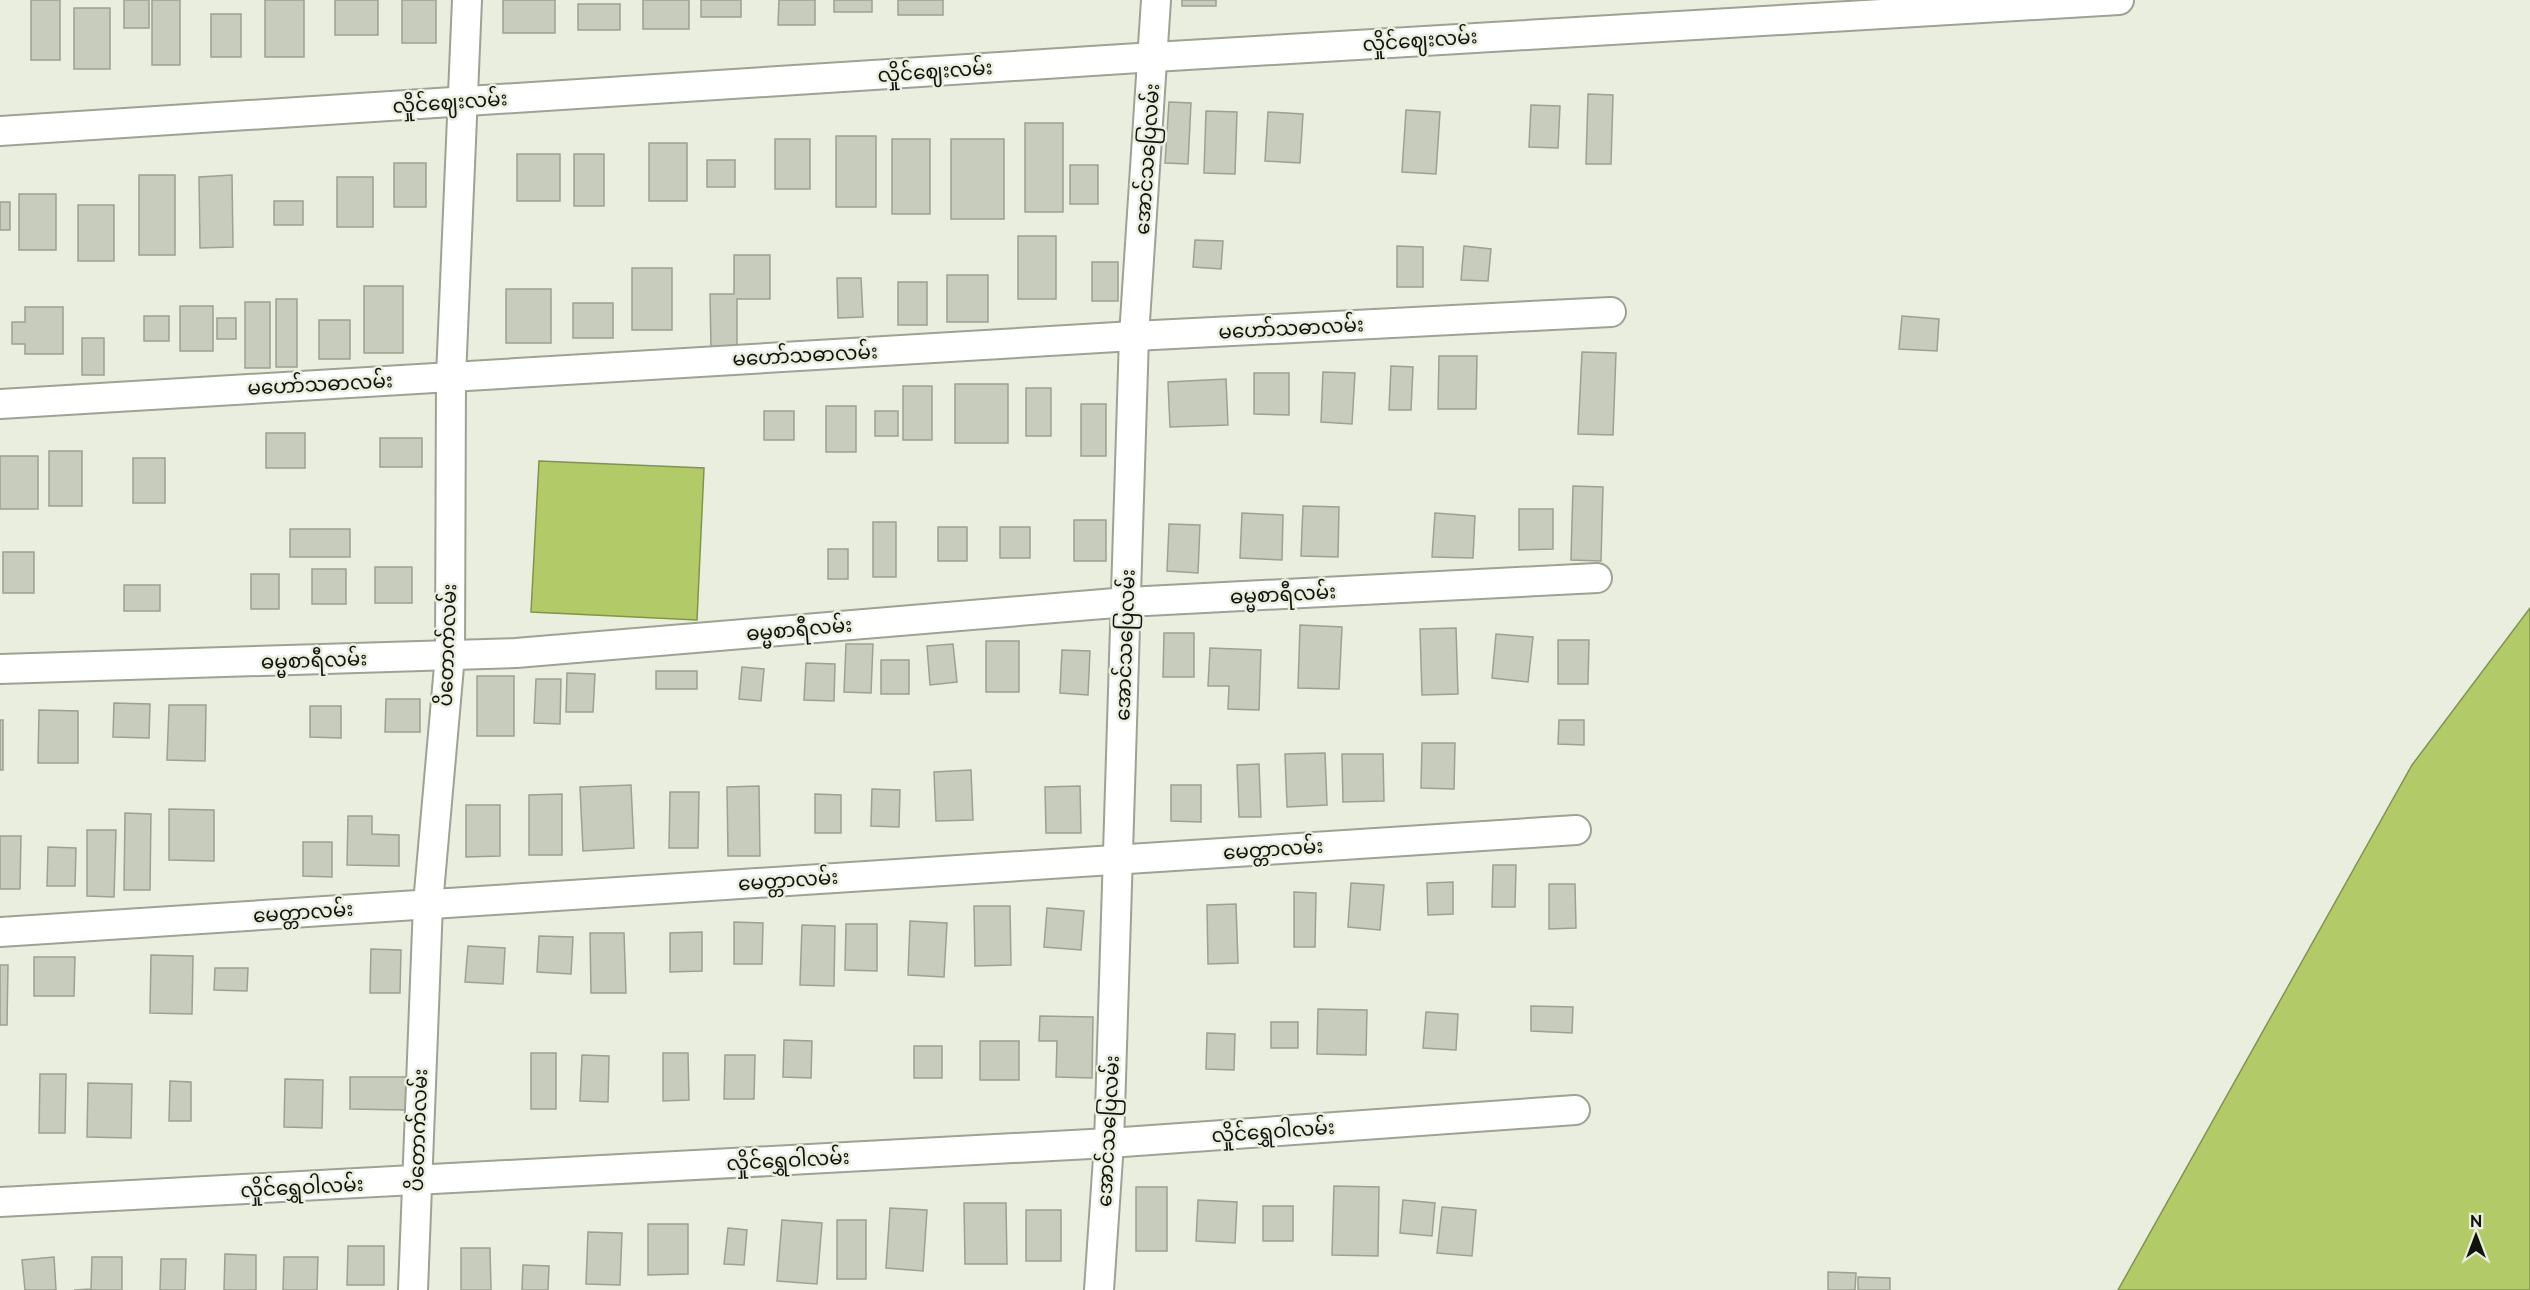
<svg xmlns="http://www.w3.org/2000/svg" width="2530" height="1290" font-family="Raleway,'Noto Sans Myanmar',sans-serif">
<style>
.water{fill:#b2cb68;stroke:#81944c;stroke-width:1.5}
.building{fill:#c7ccbd;stroke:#9ca192;stroke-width:1.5}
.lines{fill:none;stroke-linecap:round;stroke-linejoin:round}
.street-casing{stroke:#9da293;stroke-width:32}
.street{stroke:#fff;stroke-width:28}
.labels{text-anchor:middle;stroke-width:5;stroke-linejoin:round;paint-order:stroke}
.street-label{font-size:20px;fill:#10120c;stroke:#e9eede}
</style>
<rect width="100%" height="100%" fill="#e9eede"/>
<!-- water -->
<g class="water">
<polygon points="539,461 704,468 697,620 531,612"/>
<polygon points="2530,608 2530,1290 2118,1290 2412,765"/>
</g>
<!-- building -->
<g class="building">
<rect x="31" y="0" width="29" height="60"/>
<rect x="124" y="0" width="25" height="28"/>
<rect x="152" y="0" width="28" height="65"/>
<rect x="265" y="0" width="39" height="57"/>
<rect x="335" y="0" width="43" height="35"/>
<rect x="402" y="0" width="34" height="43"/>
<rect x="503" y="0" width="52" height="33"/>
<rect x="643" y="0" width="46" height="29"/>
<rect x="701" y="0" width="40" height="17"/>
<polygon points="779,0 815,0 815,25 778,25"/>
<rect x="834" y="0" width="38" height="12"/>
<rect x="898" y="0" width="45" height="15"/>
<rect x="1182" y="0" width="34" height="6"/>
<rect x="578" y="4" width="42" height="26"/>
<rect x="74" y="8" width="36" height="61"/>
<rect x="211" y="14" width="30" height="43"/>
<polygon points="1588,94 1613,95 1611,164 1586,164"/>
<polygon points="1169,102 1191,103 1188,164 1165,163"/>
<polygon points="1531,105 1560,106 1558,148 1529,147"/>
<polygon points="1406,110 1440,112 1436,174 1402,172"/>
<polygon points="1206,111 1237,112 1235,174 1204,173"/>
<polygon points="1268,112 1303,114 1300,163 1265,161"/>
<rect x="1025" y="123" width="38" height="89"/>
<rect x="836" y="136" width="40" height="71"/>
<rect x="775" y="139" width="35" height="50"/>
<rect x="892" y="139" width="38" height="75"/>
<rect x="951" y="139" width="53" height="80"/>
<rect x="649" y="143" width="38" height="58"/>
<rect x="517" y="154" width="43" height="47"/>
<rect x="574" y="154" width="30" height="52"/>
<rect x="707" y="160" width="28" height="27"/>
<rect x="394" y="163" width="32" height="44"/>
<rect x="1070" y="165" width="28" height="39"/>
<rect x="139" y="175" width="36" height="80"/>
<polygon points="232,175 233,247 200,248 199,177"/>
<rect x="337" y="177" width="36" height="50"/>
<rect x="19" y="194" width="37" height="56"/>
<rect x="274" y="201" width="29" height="24"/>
<rect x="0" y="202" width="10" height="28"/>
<rect x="78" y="205" width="36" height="56"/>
<rect x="1018" y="236" width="38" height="63"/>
<polygon points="1195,240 1223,241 1221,269 1193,267"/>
<polygon points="1397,246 1423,247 1423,287 1397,287"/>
<polygon points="1464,246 1491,249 1488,281 1461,280"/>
<polygon points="734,255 770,255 770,299 737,299 737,348 711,349 710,294 734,294"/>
<rect x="1092" y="262" width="26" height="39"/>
<rect x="632" y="268" width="40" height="62"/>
<rect x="947" y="275" width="41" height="47"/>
<polygon points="837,278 861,278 863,317 838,318"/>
<rect x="898" y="282" width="29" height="43"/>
<rect x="364" y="286" width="39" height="67"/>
<rect x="506" y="289" width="45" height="54"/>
<rect x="276" y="299" width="21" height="68"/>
<rect x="245" y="302" width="25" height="66"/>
<rect x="573" y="303" width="40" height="35"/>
<rect x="180" y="306" width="33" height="45"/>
<polygon points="25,307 63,307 63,354 25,354 25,344 12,344 12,322 25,322"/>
<rect x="144" y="316" width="25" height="25"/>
<polygon points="1902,316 1939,319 1937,351 1899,349"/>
<rect x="217" y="318" width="19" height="21"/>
<rect x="319" y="320" width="31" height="39"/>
<rect x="82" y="338" width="22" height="37"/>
<polygon points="1582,352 1616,353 1613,435 1578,434"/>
<polygon points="1439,356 1477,356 1476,409 1438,409"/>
<polygon points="1391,366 1413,367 1411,410 1389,410"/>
<polygon points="1323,372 1355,373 1352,424 1321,422"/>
<polygon points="1254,373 1289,373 1289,415 1254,414"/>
<polygon points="1226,379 1228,425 1170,427 1168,382"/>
<rect x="955" y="384" width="53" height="59"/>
<rect x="903" y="386" width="29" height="54"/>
<rect x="1026" y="388" width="25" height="48"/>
<rect x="1081" y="404" width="25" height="52"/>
<rect x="826" y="406" width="30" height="46"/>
<rect x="764" y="411" width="30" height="29"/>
<rect x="875" y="411" width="23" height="25"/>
<rect x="266" y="433" width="39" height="35"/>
<rect x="380" y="438" width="42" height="29"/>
<rect x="49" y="451" width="33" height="55"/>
<rect x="0" y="456" width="38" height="53"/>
<rect x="133" y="458" width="32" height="45"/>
<polygon points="1573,486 1603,487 1601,561 1571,560"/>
<polygon points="1303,506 1339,507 1338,557 1301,556"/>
<polygon points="1519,509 1553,509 1553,549 1519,550"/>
<polygon points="1242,513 1283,515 1282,560 1240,558"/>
<polygon points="1435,513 1475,516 1473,558 1432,557"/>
<rect x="1074" y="520" width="32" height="41"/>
<rect x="873" y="522" width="23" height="55"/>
<polygon points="1169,524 1200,525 1198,573 1167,571"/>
<rect x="938" y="527" width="29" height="34"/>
<rect x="1000" y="527" width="30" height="31"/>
<rect x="290" y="529" width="60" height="28"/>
<rect x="828" y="549" width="20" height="30"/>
<rect x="3" y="552" width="31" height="41"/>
<rect x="375" y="567" width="37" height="36"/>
<rect x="312" y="569" width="34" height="35"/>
<rect x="251" y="574" width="28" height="35"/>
<rect x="124" y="585" width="36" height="26"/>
<polygon points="1300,625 1342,627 1339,689 1298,688"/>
<polygon points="1456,628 1458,694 1422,695 1420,629"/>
<polygon points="1164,633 1194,633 1194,677 1163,677"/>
<polygon points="1496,634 1533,637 1528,682 1492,678"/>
<polygon points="1558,640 1589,640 1588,684 1558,684"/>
<rect x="986" y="641" width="33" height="51"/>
<polygon points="846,644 873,644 871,693 844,692"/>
<polygon points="953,644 957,682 930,685 927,646"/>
<polygon points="1210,648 1261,650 1259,710 1228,709 1229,686 1208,686"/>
<polygon points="1062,650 1090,651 1088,695 1060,693"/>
<rect x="881" y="660" width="28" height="34"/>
<polygon points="806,663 835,664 834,701 804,700"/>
<polygon points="742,667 764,669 761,701 739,699"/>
<rect x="656" y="671" width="41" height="18"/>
<polygon points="567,673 595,674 593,712 566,712"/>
<rect x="477" y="676" width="37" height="60"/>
<polygon points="536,679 561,679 560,724 534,723"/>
<polygon points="386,699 420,699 420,732 385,732"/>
<polygon points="114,703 150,704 149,738 113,737"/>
<polygon points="169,705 206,705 205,761 167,760"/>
<polygon points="310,706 341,706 341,738 310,737"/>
<polygon points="39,710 78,711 78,763 38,763"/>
<rect x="0" y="720" width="3" height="50"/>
<polygon points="1559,720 1584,720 1584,745 1558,744"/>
<polygon points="1422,743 1455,743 1454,789 1421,788"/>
<polygon points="1325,753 1327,805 1287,807 1285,754"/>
<polygon points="1342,754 1383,754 1384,801 1343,802"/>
<polygon points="1259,764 1261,817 1239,817 1237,765"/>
<polygon points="971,770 973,820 936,821 934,772"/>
<polygon points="631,785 634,848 583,851 580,787"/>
<polygon points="1171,785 1201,785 1201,822 1171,821"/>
<polygon points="759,786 760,856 728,856 727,787"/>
<polygon points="1080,786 1081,833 1046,833 1045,787"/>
<polygon points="872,789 900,790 899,827 871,826"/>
<polygon points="670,792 699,792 698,848 669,848"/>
<polygon points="562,794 562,855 529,855 529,795"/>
<polygon points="815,794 841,795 841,833 815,833"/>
<polygon points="466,805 500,805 500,856 466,857"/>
<polygon points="169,809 214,810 214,861 169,860"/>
<polygon points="125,813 151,814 150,890 124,890"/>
<polygon points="348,816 372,816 372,834 399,835 399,866 347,865"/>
<polygon points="87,830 116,830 114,897 87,896"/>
<polygon points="0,836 21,836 20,889 0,889"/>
<polygon points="303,842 332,842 332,877 303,876"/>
<polygon points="48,847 76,848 75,886 47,886"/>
<polygon points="1493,865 1516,865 1515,907 1492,907"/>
<polygon points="1453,882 1453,914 1428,915 1427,883"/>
<polygon points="1351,883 1384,885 1380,930 1348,927"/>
<polygon points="1549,884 1575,884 1576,928 1549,929"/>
<polygon points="1294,892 1316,893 1315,947 1294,947"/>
<polygon points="1236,904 1238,963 1208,964 1207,905"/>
<polygon points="974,906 1010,906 1011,965 975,966"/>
<polygon points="1047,908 1084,911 1081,950 1044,947"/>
<polygon points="910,921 947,923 944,977 908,975"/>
<polygon points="734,922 763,923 762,964 734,964"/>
<polygon points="846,924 877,924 877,971 845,970"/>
<polygon points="802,925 835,926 834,986 800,985"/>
<polygon points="702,932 702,971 670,972 670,933"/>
<polygon points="590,933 624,933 626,993 591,993"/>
<polygon points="539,936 573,937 571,974 537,972"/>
<polygon points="468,946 505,948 503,984 465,982"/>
<polygon points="371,949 401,950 400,993 370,993"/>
<polygon points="151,955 193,956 192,1014 150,1013"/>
<polygon points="34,957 75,957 74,996 34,996"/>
<polygon points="0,965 8,965 7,1025 0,1025"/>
<polygon points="215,968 248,968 247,991 214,990"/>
<polygon points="1531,1006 1573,1007 1572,1033 1531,1031"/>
<polygon points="1318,1009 1367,1010 1366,1055 1317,1054"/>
<polygon points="1426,1012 1458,1014 1456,1050 1423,1048"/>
<polygon points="1040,1016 1093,1017 1092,1078 1056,1077 1057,1041 1039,1041"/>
<rect x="1271" y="1022" width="27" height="26"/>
<polygon points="1207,1033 1235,1034 1234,1070 1206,1069"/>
<polygon points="784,1040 812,1041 811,1078 783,1077"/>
<rect x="980" y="1041" width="39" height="39"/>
<rect x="914" y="1046" width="28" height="32"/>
<rect x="531" y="1053" width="25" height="56"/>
<polygon points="663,1053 688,1053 689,1100 663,1101"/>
<polygon points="582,1055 609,1056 608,1102 580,1101"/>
<polygon points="725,1055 755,1055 754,1099 724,1099"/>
<polygon points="40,1074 66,1074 65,1133 39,1133"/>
<polygon points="350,1077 407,1077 406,1110 350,1109"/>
<polygon points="285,1079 323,1080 322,1128 284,1127"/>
<polygon points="170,1081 191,1082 191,1121 169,1121"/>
<polygon points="88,1083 132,1084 131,1138 87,1137"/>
<polygon points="1334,1186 1379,1187 1378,1256 1332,1255"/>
<rect x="1136" y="1187" width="31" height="64"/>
<polygon points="1198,1200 1237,1202 1235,1243 1196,1241"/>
<polygon points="1403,1200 1435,1203 1432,1236 1400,1233"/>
<polygon points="964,1203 1006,1203 1007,1264 965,1264"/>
<rect x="1263" y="1206" width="30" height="35"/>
<polygon points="1442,1207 1476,1210 1472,1256 1437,1253"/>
<polygon points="890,1208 927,1210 923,1271 886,1268"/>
<rect x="1026" y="1210" width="35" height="51"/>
<polygon points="782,1220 822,1223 817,1284 777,1281"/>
<rect x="837" y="1220" width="29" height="59"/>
<polygon points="648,1224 688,1224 688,1274 648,1275"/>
<polygon points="728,1228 747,1230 744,1265 724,1264"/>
<polygon points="588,1232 622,1233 620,1285 586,1284"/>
<polygon points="348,1246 384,1246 384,1285 347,1285"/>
<polygon points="461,1248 490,1248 491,1290 461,1290"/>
<polygon points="225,1254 256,1255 256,1290 224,1290"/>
<polygon points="54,1257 56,1290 25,1290 22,1260"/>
<polygon points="92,1257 122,1257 122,1290 74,1290 91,1289"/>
<polygon points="284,1257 318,1257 317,1290 283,1290"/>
<polygon points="161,1259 186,1259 185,1290 160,1290"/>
<polygon points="523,1265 549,1266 548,1290 522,1290"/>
<polygon points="1828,1272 1856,1273 1855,1290 1828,1290"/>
<polygon points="1858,1277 1890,1278 1890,1290 1858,1290"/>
</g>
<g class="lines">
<!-- street casing -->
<g class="street-casing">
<g id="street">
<polyline points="0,131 1154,57 2119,0"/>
<polyline points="0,404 1134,336 1611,312"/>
<polyline points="0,669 516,653 1127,602 1597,578"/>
<polyline points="0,932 1576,830"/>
<polyline points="0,1202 1109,1143 1575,1110"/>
<polyline points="413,1290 428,904 450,655 451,377 467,0"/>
<polyline points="1099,1290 1109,1143 1134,336 1156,0"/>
</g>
</g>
<!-- street -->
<use href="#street" class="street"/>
</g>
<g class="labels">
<!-- street labels -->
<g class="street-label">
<text transform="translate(1420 40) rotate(-4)" y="7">လှိုင်ဈေးလမ်း</text>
<text transform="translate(935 71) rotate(-4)" y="7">လှိုင်ဈေးလမ်း</text>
<text transform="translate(450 102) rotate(-4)" y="7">လှိုင်ဈေးလမ်း</text>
<text transform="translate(1147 159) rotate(-86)" y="7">အောင်သပြေလမ်း</text>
<text transform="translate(1291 328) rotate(-3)" y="7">မဟော်သဓာလမ်း</text>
<text transform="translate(805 355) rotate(-3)" y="7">မဟော်သဓာလမ်း</text>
<text transform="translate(320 384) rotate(-3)" y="7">မဟော်သဓာလမ်း</text>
<text transform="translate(1283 594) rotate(-3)" y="7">ဓမ္မစာရီလမ်း</text>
<text transform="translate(799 629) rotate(-5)" y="7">ဓမ္မစာရီလမ်း</text>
<text transform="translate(447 645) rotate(-88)" y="7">ပိတောက်လမ်း</text>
<text transform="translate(1125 645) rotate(-88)" y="7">အောင်သပြေလမ်း</text>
<text transform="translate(314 660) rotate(-2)" y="7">ဓမ္မစာရီလမ်း</text>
<text transform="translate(1273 849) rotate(-4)" y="7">မေတ္တာလမ်း</text>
<text transform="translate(788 880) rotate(-4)" y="7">မေတ္တာလမ်း</text>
<text transform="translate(303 912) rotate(-4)" y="7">မေတ္တာလမ်း</text>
<text transform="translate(418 1130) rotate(-88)" y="7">ပိတောက်လမ်း</text>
<text transform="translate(1108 1131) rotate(-87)" y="7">အောင်သပြေလမ်း</text>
<text transform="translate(1273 1131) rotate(-4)" y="7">လှိုင်ရွှေဝါလမ်း</text>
<text transform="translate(788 1160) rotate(-3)" y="7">လှိုင်ရွှေဝါလမ်း</text>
<text transform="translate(302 1187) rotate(-3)" y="7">လှိုင်ရွှေဝါလမ်း</text>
</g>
</g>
<!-- north arrow -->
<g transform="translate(2476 1236)" stroke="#e9eede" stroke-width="4.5" paint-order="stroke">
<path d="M0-4.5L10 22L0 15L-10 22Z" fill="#10120c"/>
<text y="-9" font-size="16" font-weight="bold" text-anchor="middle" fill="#10120c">N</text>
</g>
</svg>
